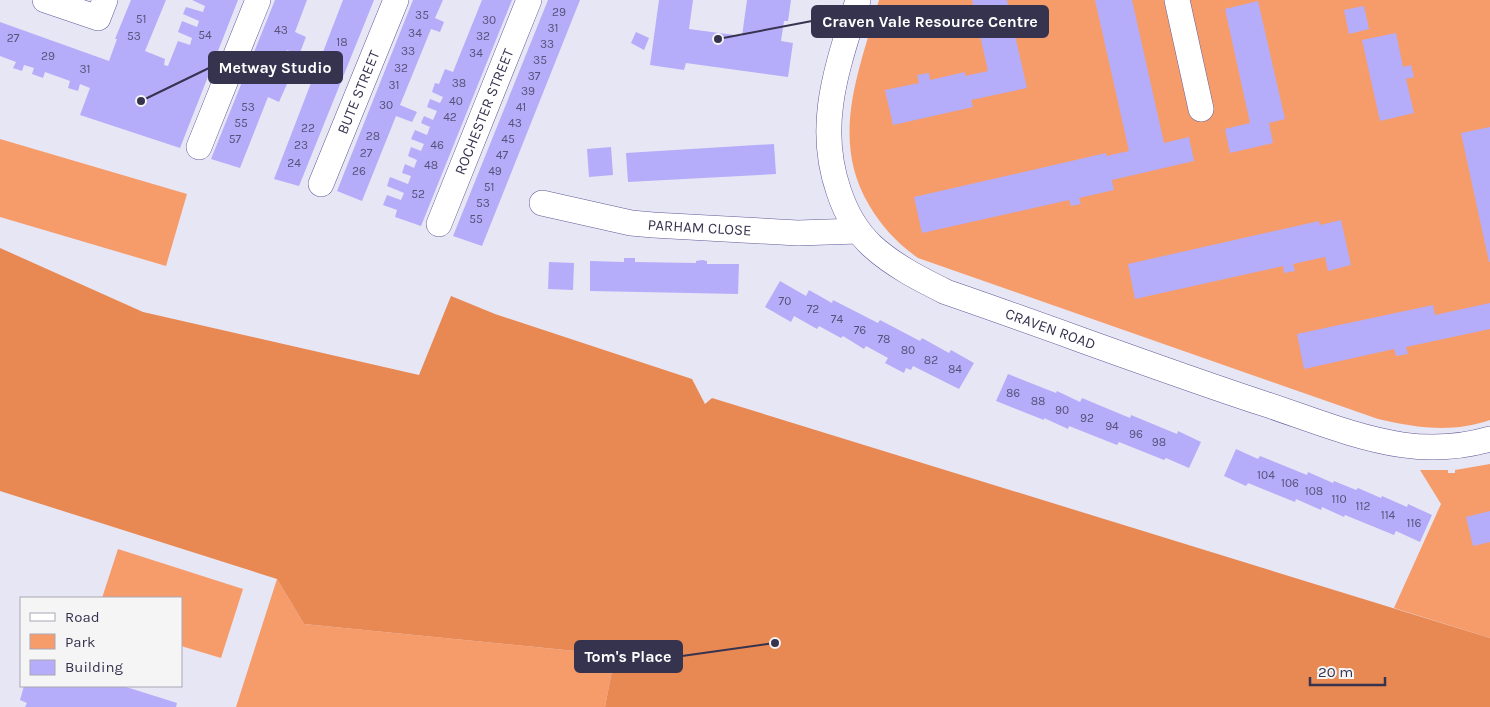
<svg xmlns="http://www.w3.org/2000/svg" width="1490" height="707" font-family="Karla,sans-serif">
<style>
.green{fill:#f69c6b}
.forest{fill:#e88853}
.building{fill:#b5adf9}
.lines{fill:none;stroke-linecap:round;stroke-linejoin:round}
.minor-casing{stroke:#625998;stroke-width:26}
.minor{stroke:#fff;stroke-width:25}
.labels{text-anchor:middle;stroke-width:4;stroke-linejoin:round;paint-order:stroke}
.number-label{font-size:12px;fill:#56527a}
.street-label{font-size:15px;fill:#36334f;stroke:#f5f5f5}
.leader{fill:none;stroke:#36334f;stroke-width:2}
.callout-dot{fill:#36334f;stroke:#f5f5f5;stroke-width:2}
.callout{fill:#36334f;stroke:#36334f;stroke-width:2}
.callout-label{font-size:16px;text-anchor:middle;font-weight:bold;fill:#fff}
</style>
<rect width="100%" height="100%" fill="#e7e6f5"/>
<!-- green -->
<g class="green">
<path d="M879 0H1490V420C1453 433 1416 428 1378 419L918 258C897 243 882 227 869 205 829 138 860 69 879 0Z"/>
<polygon points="0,139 187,194 166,266 0,217"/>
<polygon points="1490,464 1490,638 1394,608 1441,504 1420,470 1448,470 1448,473 1455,473 1455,470"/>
<polygon points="118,549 243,589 221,658 181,646 181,598 102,598"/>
<polygon points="277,579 304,624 615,655 605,707 236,707"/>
</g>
<!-- forest -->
<polygon class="forest" points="0,248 143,312 419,375 451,296 495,314 692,379 705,404 712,398 1490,638 1490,707 605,707 615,655 304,624 277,579 0,491"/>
<!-- building -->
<g class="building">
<polygon points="131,0 166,0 145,51 165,59 164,65 168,66 178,41 190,45 192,38 178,32 182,21 197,27 199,21 183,14 186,7 203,12 205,6 192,0 238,0 180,148 80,115 90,88 80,84 78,91 68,88 70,81 45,72 43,78 32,74 34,68 24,65 22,71 13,68 16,62 0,56 0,22 109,61 117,39 115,39"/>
<polygon points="275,0 307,0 295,32 306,37 299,55 287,50 281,64 296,70 295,73 293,78 278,72 275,80 287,84 279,102 268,97 240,168 211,159"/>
<polygon points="343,0 374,0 299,186 274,179"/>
<polygon points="413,0 443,0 435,18 444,22 440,32 431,29 400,105 417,112 412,122 396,116 362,201 337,191"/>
<polygon points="482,0 512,0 421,226 395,217 397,210 383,205 387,195 401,200 404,193 387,186 390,177 408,184 411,176 402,173 405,164 414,168 417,160 408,156 411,147 421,151 424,144 411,139 415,130 427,135 430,127 421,123 424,116 433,120 437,111 427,107 430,99 440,103 443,97 432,92 435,83 439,84 445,69 453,72"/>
<polygon points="548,0 580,0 482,246 453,236"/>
<polygon points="659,0 693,0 689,29 742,36 747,0 791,0 788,21 784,21 781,41 793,43 788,77 686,63 684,70 650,65"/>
<polygon points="972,0 1007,0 1027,88 971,100 973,107 893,125 885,90 919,83 917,75 929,73 930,80 965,72 965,76 988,71"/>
<polygon points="1095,0 1132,0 1164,143 1189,137 1194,161 1112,180 1114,190 1079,198 1081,204 1071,206 1069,200 922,233 914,197 1106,153 1106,156 1129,151"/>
<polygon points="1258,1 1285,119 1269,123 1273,143 1230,153 1225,129 1250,123 1225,9"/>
<polygon points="1364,6 1369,29 1349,34 1344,10"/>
<polygon points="636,32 649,38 644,50 631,43"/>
<polygon points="1396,33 1403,67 1411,65 1414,77 1406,79 1414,113 1380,121 1362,40"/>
<polygon points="1490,127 1490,262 1489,262 1461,133"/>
<polygon points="774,144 776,174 628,182 626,153"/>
<polygon points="611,147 613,175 589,177 587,149"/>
<polygon points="1341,220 1351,265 1328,271 1325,257 1293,264 1295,271 1284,273 1283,266 1135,299 1128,264 1319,221 1320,225"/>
<polygon points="624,258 635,258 635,262 696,263 696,261 702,260 707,261 707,264 739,264 738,294 590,291 590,261 624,262"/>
<polygon points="549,262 574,263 573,290 548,289"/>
<polygon points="780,281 806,296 809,290 832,303 833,300 878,323 880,320 920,341 922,338 949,353 951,350 974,363 959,389 913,366 911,370 906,368 904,373 885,363 888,358 866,346 864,349 843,336 841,338 819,326 817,329 794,316 791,322 765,307"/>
<polygon points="1490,303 1490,329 1406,347 1408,354 1396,356 1394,349 1304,369 1297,334 1433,305 1435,315"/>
<polygon points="1008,374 1056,393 1057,391 1080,402 1082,398 1130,418 1131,415 1177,434 1178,431 1201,442 1189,468 1166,458 1164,460 1119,442 1117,445 1069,426 1068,429 1044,418 1044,420 996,401"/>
<polygon points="1236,449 1258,459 1260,456 1307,475 1308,472 1333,483 1334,481 1356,490 1358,488 1381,498 1382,496 1407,507 1408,504 1432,515 1420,542 1396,531 1394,535 1345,515 1344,517 1322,507 1321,510 1296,499 1295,502 1248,483 1246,486 1224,476"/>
<polygon points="1490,511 1490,542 1473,546 1466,517"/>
<polygon points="24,686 123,686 177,703 176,707 25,707 27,703 20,700"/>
</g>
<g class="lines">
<!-- minor casing -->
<g class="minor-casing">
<g id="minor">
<polyline points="45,0 98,18 105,0"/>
<path id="s1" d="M858 0C838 66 815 124 839 192 846 213 856 231 872 246 894 266 920 279 946 292 1051 328 1156 368 1262 403 1308 418 1355 438 1403 445 1432 449 1462 447 1490 439"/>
<polyline points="1177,0 1201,109"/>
<polyline points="199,147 258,0"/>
<path id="s2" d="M321 184 396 0"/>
<path id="s3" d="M542 203 631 223 653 225 798 233 858 231"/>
<path id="s4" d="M439 224 529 0"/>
</g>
</g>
<!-- minor -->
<use href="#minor" class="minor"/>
</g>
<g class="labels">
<!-- number labels -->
<g class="number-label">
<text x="559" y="16">29</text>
<text x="422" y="19">35</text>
<text x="141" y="23">51</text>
<text x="489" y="24">30</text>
<text x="553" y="32">31</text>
<text x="281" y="34">43</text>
<text x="415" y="37">34</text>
<text x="205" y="39">54</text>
<text x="134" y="40">53</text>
<text x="483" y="40">32</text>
<text x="13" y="42">27</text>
<text x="342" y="46">18</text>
<text x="547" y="48">33</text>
<text x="408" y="55">33</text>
<text x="476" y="57">34</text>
<text x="48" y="60">29</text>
<text x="540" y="64">35</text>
<text x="401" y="72">32</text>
<text x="85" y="73">31</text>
<text x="534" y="80">37</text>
<text x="459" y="87">38</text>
<text x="394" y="89">31</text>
<text x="528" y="95">39</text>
<text x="456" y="105">40</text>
<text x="386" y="109">30</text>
<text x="248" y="111">53</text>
<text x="521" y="111">41</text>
<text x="450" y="121">42</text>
<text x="241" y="127">55</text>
<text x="515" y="127">43</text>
<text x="308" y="132">22</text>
<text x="373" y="140">28</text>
<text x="235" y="143">57</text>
<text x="508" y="143">45</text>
<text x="301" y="149">23</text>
<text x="437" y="149">46</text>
<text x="366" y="157">27</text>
<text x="502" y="159">47</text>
<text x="294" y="167">24</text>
<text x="431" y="169">48</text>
<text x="359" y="175">26</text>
<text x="495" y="175">49</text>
<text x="489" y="191">51</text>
<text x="418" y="198">52</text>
<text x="483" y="207">53</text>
<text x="476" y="223">55</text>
<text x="785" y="305">70</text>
<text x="813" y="313">72</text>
<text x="837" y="323">74</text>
<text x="860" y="334">76</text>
<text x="884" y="343">78</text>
<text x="908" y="354">80</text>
<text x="931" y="364">82</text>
<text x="955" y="373">84</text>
<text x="1013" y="397">86</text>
<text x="1038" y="405">88</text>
<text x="1062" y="414">90</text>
<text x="1087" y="422">92</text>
<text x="1112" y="430">94</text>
<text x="1136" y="438">96</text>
<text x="1159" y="446">98</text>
<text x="1266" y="479">104</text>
<text x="1290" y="487">106</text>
<text x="1314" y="495">108</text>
<text x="1339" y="503">110</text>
<text x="1363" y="510">112</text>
<text x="1388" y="519">114</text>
<text x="1414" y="527">116</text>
</g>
<!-- street labels -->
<g class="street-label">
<text dy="5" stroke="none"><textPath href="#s2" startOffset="99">BUTE STREET</textPath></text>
<text dy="5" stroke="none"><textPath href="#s4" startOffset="121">ROCHESTER STREET</textPath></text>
<text dy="5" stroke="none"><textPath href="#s3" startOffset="160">PARHAM CLOSE</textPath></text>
<text dy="5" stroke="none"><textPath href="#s1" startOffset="459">CRAVEN ROAD</textPath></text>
</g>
</g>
<!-- callouts -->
<path class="leader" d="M718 39L812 21M141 101L209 68M775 643L682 656"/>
<g class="callout-dot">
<circle cx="718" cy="39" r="5"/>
<circle cx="141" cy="101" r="5"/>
<circle cx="775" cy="643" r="5"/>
</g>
<g class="callout">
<rect x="812" y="6" width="236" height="31" rx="5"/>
<rect x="209" y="52" width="133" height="31" rx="5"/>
<rect x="575" y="641" width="107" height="31" rx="5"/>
</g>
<g class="callout-label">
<text x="930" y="27">Craven Vale Resource Centre</text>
<text x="275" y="73">Metway Studio</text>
<text x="628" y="662">Tom's Place</text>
</g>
<!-- legend -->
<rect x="20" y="597" width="162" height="90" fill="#f5f5f5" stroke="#a9a7b3"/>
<rect x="30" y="613" width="25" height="8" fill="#ffffff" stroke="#a9a7b3"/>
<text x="65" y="622" font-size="15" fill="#36334f">Road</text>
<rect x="30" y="634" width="25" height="15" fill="#f69c6b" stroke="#a9a7b3"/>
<text x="65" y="647" font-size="15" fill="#36334f">Park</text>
<rect x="30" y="660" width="25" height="15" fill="#b5adf9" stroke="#a9a7b3"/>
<text x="65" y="672" font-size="15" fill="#36334f">Building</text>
<!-- scale -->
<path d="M1310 677v8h75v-8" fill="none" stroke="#36334f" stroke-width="2.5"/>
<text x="1318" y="677" font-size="15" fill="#36334f" stroke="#f5f5f5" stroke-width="4" paint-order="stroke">20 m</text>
</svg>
